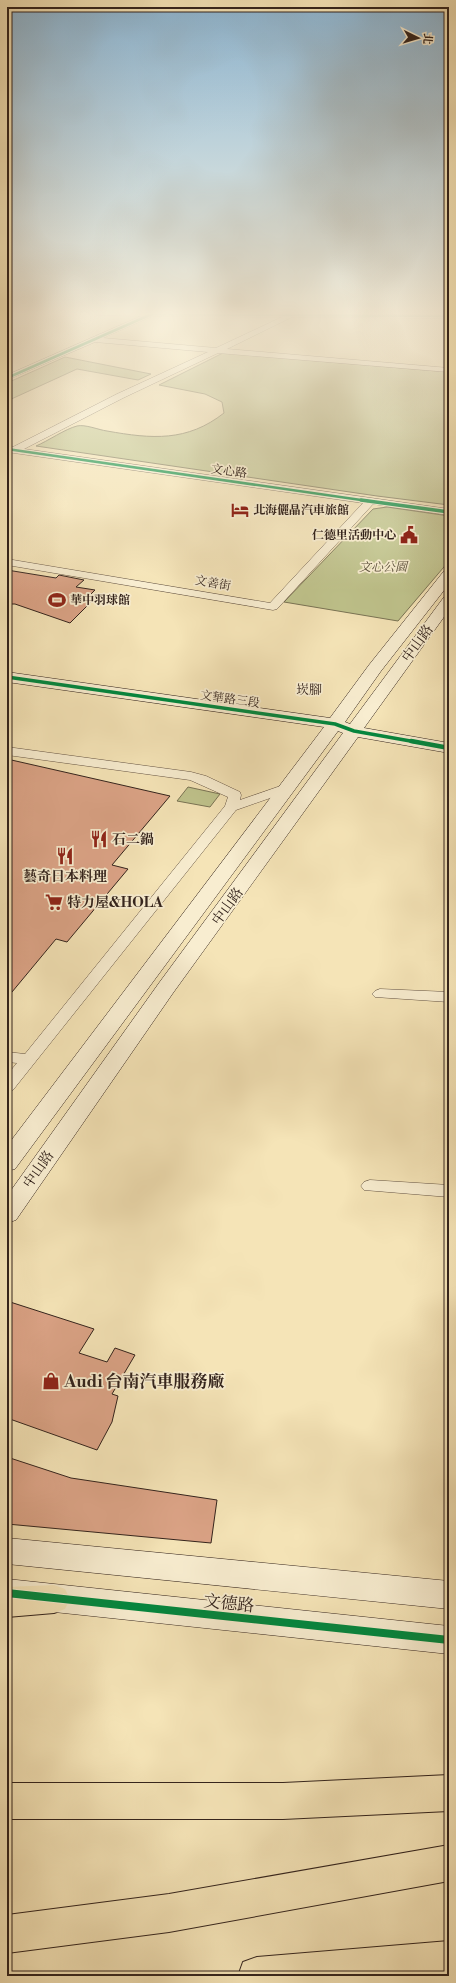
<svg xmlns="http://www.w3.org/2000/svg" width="456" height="1983" font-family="'Libre Bodoni','Noto Serif TC',serif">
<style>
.green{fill:#bfc38c;stroke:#797354}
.building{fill:#dba386;stroke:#33231c}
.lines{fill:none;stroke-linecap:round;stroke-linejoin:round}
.street-casing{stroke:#645343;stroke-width:1}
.secondary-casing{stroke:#33231c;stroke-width:1}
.highway-casing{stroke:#33231c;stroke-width:2}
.street{fill:#f8edd0;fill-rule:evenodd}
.secondary{fill:#f8edd0;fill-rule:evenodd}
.highway{fill:#f5e4b7;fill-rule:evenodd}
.cycleway-far3-casing{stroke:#f8edd0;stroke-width:4}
.cycleway-far2-casing{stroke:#f8edd0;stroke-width:5.5}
.cycleway-far1-casing{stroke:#f8edd0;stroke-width:7}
.cycleway-casing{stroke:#f8edd0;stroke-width:10}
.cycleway-far3{stroke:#00873e;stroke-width:2.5}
.cycleway-far2{stroke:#00873e;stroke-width:3.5}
.cycleway-far1{stroke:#00873e;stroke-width:4.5}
.cycleway{stroke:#00873e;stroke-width:8}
.labels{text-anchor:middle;stroke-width:3.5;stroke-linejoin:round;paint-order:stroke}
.far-street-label{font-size:12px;fill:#33231c;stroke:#f8edd0}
.far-poi-label{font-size:12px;font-weight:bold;fill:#33231c;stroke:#f8edd0;text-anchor:start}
.far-park-label{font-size:12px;font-style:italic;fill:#564b38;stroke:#f8edd0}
.far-quarter-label{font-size:13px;fill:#33231c;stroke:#f8edd0}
.street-label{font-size:14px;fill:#33231c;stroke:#f8edd0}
.poi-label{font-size:14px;font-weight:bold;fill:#33231c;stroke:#f8edd0;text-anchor:start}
.near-poi-label{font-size:17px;font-weight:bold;fill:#33231c;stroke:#f8edd0;text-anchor:start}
.near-street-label{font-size:17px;fill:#33231c;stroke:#f8edd0}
</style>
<rect width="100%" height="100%" fill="#f5e4b7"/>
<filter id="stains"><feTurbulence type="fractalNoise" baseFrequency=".005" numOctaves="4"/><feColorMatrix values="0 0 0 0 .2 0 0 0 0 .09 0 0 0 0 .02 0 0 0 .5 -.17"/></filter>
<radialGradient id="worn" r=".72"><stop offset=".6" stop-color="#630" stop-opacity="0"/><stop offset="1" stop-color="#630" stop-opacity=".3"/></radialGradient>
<!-- green -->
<g class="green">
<path d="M223 353 449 372V505L377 496 36 446C48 441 65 429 77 426 85 424 99 430 107 431 152 439 187 442 224 413L222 402 205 394 159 385Z"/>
<polygon points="65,357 151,374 138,380 77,369 7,401 7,383"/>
<polygon points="387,507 449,516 449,561 398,621 284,602 373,509"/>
<polygon points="188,787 220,794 210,807 177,801"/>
</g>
<!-- building -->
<g class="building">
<polygon points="7,570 56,578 59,575 84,580 76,587 95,590 90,595 97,596 70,623 15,604 7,604"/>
<polygon points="7,759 170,796 112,865 128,869 67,942 56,939 7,998"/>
<polygon points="7,1301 94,1329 79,1353 107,1362 115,1348 135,1355 112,1394 118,1396 112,1422 97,1450 7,1418"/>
<polygon points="7,1457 71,1478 217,1500 211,1543 7,1524"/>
</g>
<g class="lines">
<!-- street casing -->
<g class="street-casing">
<g id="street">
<path d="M94 313 449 314V318L292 317 227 349 449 368V372L218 353 123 398 24 449 449 509V515L373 504 277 609 273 610 7 565V559L270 603 363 503 7 452V446L13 447 117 394 208 352 95 342 7 380V375L141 316 97 315ZM153 316 282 317 216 348 103 338Z"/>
<polygon points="7,747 191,772 206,776 240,792 241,795 240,800 289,783 295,787 293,790 236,810 13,1090 7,1091 7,1075 17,1063 7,1062 7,1052 25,1054 225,806 228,797 190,780 7,755"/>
<polygon points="380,989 449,992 449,1002 375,997 372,994 375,991"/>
<polygon points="370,1180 449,1185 449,1197 364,1190 361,1186 364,1182"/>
</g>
</g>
<!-- secondary casing -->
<g class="secondary-casing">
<g id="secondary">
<polygon points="449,570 449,584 381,671 345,722 350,724 444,597 449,596 449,610 364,728 449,743 449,753 358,737 173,993 16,1220 7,1223 7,1196 159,983 343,733 338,731 15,1169 7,1171 7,1146 324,727 7,682 7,672 330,718 369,665 444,571"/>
<polygon points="7,1538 449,1581 449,1609 7,1564"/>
<polygon points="7,1579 449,1626 449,1654 7,1607"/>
</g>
</g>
<!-- highway casing -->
<g class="highway-casing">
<g id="highway">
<polygon points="54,1585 65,1589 70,1599 65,1609 54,1613 7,1617 7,1587"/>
<polygon points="449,1775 449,1811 283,1819 7,1819 7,1783 283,1783"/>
<polygon points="449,1845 449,1881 169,1932 7,1953 7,1915 169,1894"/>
<polygon points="449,1941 449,1976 238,1976 243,1962 257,1957"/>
</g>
</g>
<!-- street -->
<use href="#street" class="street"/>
<!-- secondary -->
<use href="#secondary" class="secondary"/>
<!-- highway -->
<use href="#highway" class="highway"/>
<!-- cycleway-far3 casing -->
<g class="cycleway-far3-casing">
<g id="cycleway-far3">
<polyline points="152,314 449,316"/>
<polyline points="7,378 154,313"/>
<polyline points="7,449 368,501"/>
</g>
</g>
<!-- cycleway-far2 casing -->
<g class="cycleway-far2-casing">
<g id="cycleway-far2">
<polyline points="361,500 449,512"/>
<polyline points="7,677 335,724 354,731 416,742"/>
</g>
</g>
<!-- cycleway-far1 casing -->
<g class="cycleway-far1-casing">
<polyline id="cycleway-far1" points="411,741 449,748"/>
</g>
<!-- cycleway casing -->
<g class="cycleway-casing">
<polyline id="cycleway" points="7,1593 449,1640"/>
</g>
<!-- cycleway-far3 -->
<use href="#cycleway-far3" class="cycleway-far3"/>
<!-- cycleway-far2 -->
<use href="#cycleway-far2" class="cycleway-far2"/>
<!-- cycleway-far1 -->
<use href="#cycleway-far1" class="cycleway-far1"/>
<!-- cycleway -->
<use href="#cycleway" class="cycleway"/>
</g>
<!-- sky -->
<linearGradient id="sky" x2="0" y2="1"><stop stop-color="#8cb7d6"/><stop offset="0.53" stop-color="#faf3df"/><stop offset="1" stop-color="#faf3df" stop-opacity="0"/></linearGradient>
<rect width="456" height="591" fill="url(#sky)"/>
<!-- icons -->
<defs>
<g id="hotel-bare" transform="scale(1.38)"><path d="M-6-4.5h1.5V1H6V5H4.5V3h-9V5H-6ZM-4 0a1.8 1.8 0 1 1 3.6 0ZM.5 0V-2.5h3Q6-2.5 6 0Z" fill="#8f2418" stroke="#f8edd0" stroke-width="2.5" paint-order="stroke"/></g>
<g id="civic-bare" transform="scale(1.38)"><path d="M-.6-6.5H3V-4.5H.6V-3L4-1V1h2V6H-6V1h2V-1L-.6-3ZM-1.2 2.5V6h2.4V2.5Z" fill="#8f2418" stroke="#f8edd0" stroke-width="2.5" paint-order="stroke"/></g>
<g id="stadium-bare" transform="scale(1.38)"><path d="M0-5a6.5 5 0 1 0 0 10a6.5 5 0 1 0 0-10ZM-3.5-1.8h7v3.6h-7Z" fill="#8f2418" stroke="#f8edd0" stroke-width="2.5" paint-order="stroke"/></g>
<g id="restaurant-bare" transform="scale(1.38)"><path d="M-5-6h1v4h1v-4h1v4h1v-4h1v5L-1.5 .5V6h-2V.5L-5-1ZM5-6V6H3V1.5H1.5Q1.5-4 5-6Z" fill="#8f2418" stroke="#f8edd0" stroke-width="2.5" paint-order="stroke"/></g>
<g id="supermarket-bare" transform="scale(1.38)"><path d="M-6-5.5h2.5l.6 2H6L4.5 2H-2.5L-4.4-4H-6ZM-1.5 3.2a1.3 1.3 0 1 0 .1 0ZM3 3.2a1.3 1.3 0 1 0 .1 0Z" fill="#8f2418" stroke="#f8edd0" stroke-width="2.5" paint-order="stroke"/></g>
<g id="shop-bare" transform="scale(1.38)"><path d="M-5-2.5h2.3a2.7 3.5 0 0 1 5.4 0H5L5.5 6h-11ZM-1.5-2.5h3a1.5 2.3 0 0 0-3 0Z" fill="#8f2418" stroke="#f8edd0" stroke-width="2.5" paint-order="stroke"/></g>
</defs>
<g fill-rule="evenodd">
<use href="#hotel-bare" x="240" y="510"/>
<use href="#civic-bare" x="409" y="535"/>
<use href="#stadium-bare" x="57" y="600"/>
<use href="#restaurant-bare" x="99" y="839"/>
<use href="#restaurant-bare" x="65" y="856"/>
<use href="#supermarket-bare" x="54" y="902"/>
<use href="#shop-bare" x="51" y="1381"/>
</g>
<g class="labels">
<!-- far-street labels -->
<g class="far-street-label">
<text transform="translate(229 471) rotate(8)" y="4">文心路</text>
<text transform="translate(213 583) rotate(10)" y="4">文善街</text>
<text transform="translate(230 699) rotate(8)" y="4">文華路三段</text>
</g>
<!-- far-poi labels -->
<g class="far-poi-label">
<text x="253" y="514">北海儷晶汽車旅館</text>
<text x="396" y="539" text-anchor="end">仁德里活動中心</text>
<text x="70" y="604">華中羽球館</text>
</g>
<!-- far-park labels -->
<g class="far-park-label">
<text x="383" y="571">文心公園</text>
</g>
<!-- far-quarter labels -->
<g class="far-quarter-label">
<text x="309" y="694">崁腳</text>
</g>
<!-- street labels -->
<g class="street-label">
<text transform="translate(417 643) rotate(-54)" y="5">中山路</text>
<text transform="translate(227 906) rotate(-54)" y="5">中山路</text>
<text transform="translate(38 1169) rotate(-55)" y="5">中山路</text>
</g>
<!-- poi labels -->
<g class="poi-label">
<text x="112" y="844">石二鍋</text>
<text x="65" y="881" text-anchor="middle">藝奇日本料理</text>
<text x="67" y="907">特力屋&amp;HOLA</text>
</g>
<!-- near-poi labels -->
<g class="near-poi-label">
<text x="64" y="1387">Audi 台南汽車服務廠</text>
</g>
<!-- near-street labels -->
<g class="near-street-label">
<text transform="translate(229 1603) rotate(6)" y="6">文德路</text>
</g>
</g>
<!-- margin -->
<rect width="456" height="1983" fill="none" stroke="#f5e4b7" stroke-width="24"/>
<rect x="8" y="8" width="440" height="1967" fill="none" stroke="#33231c" stroke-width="2"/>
<rect x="12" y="12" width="432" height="1959" fill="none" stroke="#33231c"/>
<!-- north arrow -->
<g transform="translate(418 38) rotate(95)" stroke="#f8edd0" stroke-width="3" paint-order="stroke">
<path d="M0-3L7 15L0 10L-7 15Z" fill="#33231c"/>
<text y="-6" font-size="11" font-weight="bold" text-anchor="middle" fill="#33231c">北</text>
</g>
<rect width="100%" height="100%" filter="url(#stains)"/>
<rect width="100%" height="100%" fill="url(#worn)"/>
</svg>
